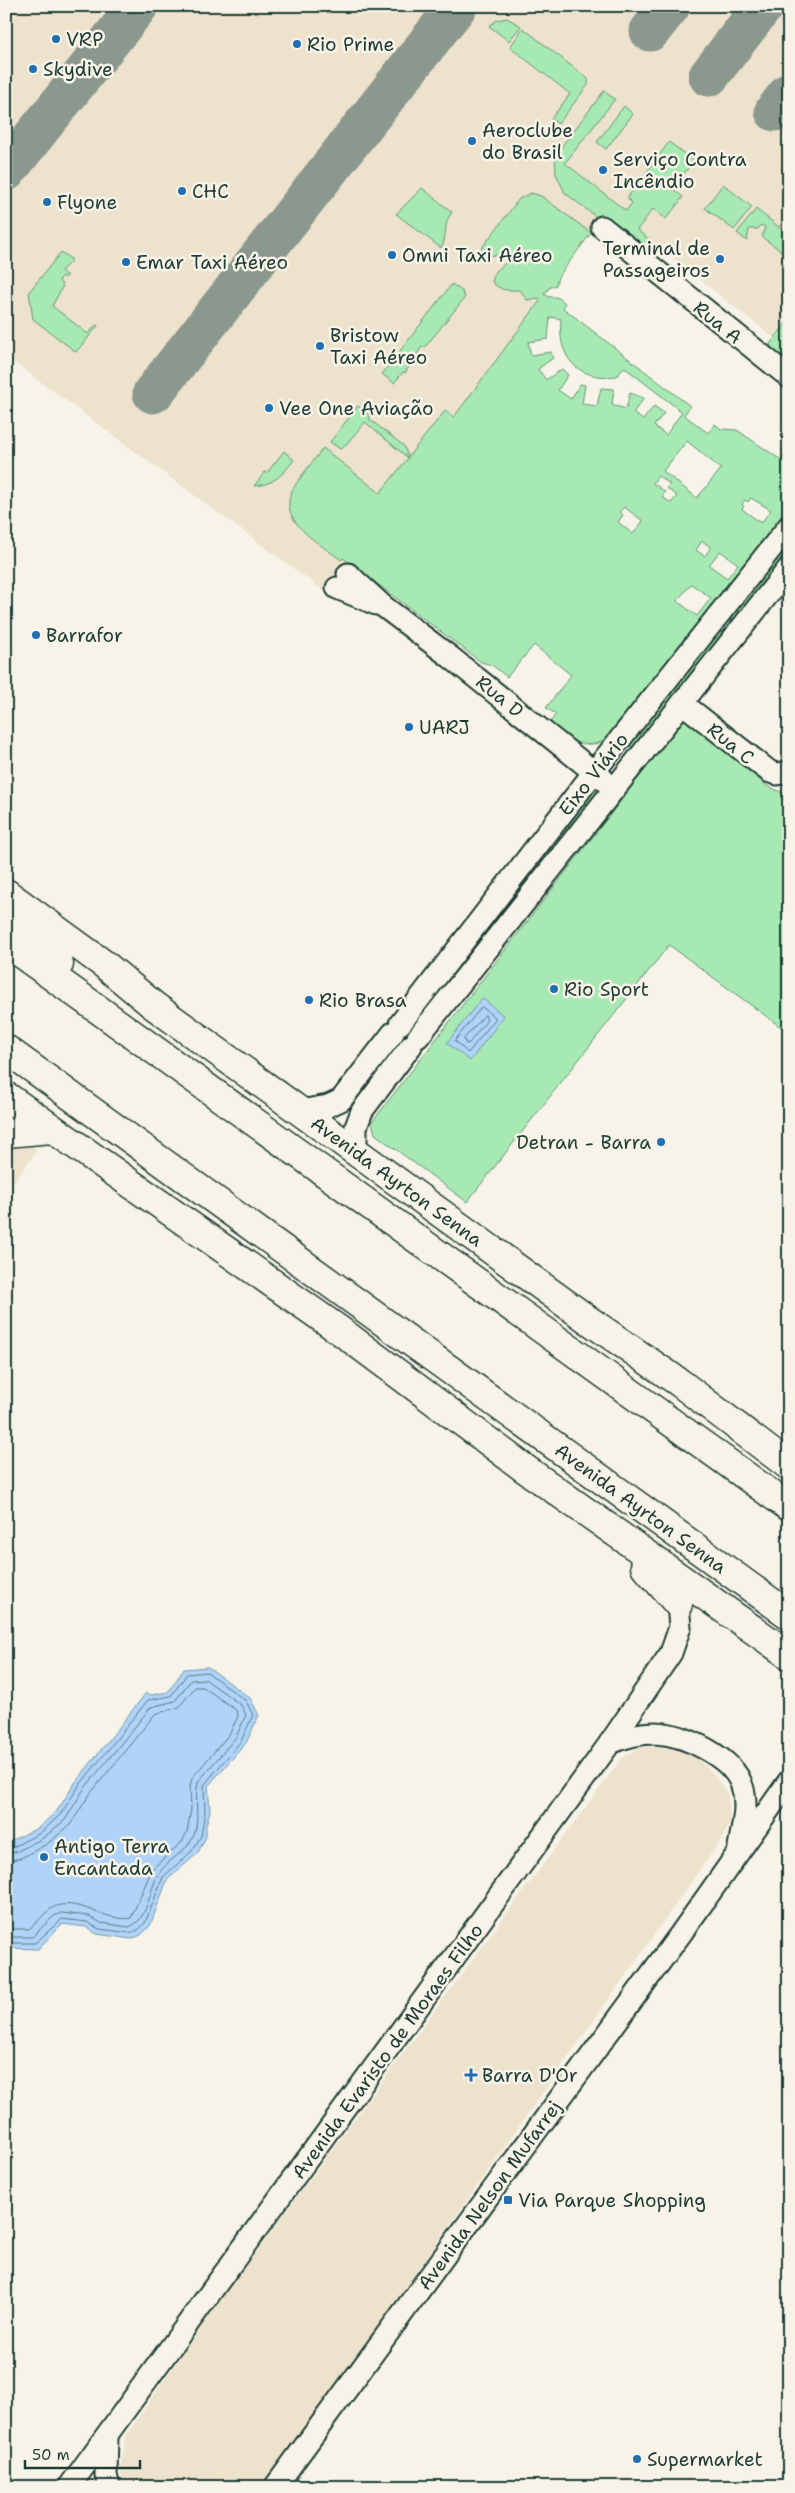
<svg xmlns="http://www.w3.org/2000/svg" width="795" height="2493" font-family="'Shantell Sans',sans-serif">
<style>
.built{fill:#ede2cc}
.green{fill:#a7e9b3;stroke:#639374;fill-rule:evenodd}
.water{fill:#afd4f8;stroke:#7598aa}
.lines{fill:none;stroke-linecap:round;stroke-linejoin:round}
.shore{stroke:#597982;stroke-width:1}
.taxiway{stroke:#8b988e;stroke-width:41}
.minor-casing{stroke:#1f3d34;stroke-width:25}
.highway-casing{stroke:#1f3d34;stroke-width:31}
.minor{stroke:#f7f3e8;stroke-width:21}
.highway{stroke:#f7f3e8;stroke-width:28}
.poi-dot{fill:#1f6fb2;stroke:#f7f3e8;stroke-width:2}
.labels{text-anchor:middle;stroke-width:5;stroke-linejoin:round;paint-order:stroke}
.poi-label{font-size:19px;fill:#1f3d34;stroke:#f7f3e8;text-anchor:start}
.street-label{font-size:19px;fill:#1f3d34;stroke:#f7f3e8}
</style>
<rect width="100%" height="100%" fill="#f7f3e8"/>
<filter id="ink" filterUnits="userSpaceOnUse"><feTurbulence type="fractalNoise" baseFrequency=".02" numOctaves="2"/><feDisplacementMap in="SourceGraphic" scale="10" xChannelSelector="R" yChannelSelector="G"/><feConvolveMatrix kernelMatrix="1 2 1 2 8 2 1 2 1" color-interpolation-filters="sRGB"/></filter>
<g filter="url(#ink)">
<!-- built -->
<g class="built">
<polygon points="6,6 789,6 789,316 773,337 637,230 654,209 683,197 627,198 632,203 626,211 597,225 591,233 585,229 564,270 454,417 343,558 354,566 331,596 11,360 6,365"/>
<polygon points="6,1127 37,1150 6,1193"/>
<polygon points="641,1747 669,1748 693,1756 712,1772 728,1795 730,1822 723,1837 330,2395 262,2487 123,2487 120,2467 127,2434 210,2314 622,1758"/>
</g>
<!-- green -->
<g class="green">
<polygon points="507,18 521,26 509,41 489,26 497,20"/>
<polygon points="523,28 588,79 588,85 558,124 551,119 570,94 510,47"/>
<polygon points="604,91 615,99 565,163 626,211 632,203 627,198 669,142 694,161 672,188 683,197 666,219 653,209 637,230 651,241 642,252 565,193 556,174 555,155"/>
<polygon points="624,106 633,114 606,149 597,142"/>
<polygon points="723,184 752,207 734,230 705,208"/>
<path d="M422 188 452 212C442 225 448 238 441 248L396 214Z"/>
<path d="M531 193 541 196 591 233 558 277 556 285 549 288 544 294 549 297C555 296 562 298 565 304L563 308 690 406 684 415 708 433 715 424 721 429 737 430 781 460 789 451V513L617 732C588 755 574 743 549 724L556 714 546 708 571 675 534 645 507 677 492 665 481 662 343 558 341 560C321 544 275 521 293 489 301 475 313 462 323 448L380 493 408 458 365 422 343 448 340 449 330 442 358 406 371 416 369 419 404 446 408 457 445 411 454 417 540 301 539 298 527 300 520 290C507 290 502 292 492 282L495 272 512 258 490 255 481 249 519 199ZM550 317 561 319C557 357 577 381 617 376L624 367 682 412 666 435 654 426 664 413 654 406 643 420 633 413 644 398 630 393 626 409 612 405 614 389 601 388 597 406 582 404 585 385 580 384 571 399 558 390 568 375 562 369 546 380 538 369 553 358 551 352 531 355 528 342 548 339ZM687 441 721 469 697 498 663 471ZM658 476 670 484 666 488 677 496 671 503 662 497 665 492 653 483ZM751 498 771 510 761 523 742 509 744 506 742 504 745 500 748 502ZM624 507 643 521 633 534 618 522 623 515 619 512ZM702 541 711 547 705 556 696 550ZM720 551 738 564 727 578 709 565ZM691 584 711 598 697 616 677 601Z"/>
<polygon points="756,209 789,235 789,241 781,251 762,237 765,227 761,225 758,229 749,229 747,241 737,233"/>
<polygon points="61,252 72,260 61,271 67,276 65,278 62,276 59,281 63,286 52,306 88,334 96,325 98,326 76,352 33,319 29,292"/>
<polygon points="452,284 463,292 462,294 465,296 463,300 425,347 421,348 405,373 403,372 394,383 382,374"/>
<polygon points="789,319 789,363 772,349 770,344"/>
<path d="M284 451 294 460C283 474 274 485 254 486L265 472 267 473Z"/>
<polygon points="789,539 789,553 637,746 630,747 629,744"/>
<polygon points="684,719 767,786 786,794 789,791 789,1033 669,945 467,1202 375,1134 372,1122"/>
<polygon points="593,789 599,793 534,876 530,874 529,872"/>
<polygon points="518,885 524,889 442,990 440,988"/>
</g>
<!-- water -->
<g class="water">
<polygon points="482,998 504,1016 470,1061 447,1043"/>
<polygon points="208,1667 250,1698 259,1715 246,1743 208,1786 210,1811 206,1825 206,1837 197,1854 167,1880 150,1926 141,1935 131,1939 97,1934 86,1927 62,1924 38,1949 6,1948 6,1843 38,1828 57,1811 75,1783 146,1693 152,1695 168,1692 184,1669"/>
</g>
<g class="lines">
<!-- shore -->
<g class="shore">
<polygon points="482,1007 496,1018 468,1053 455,1041"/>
<polygon points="485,1015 487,1020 469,1043 466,1044 464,1039"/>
<polyline points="6,1848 15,1846 40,1833 60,1815 79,1786 148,1700 171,1696 187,1674 207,1672 246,1701 253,1715 241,1741 204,1785 205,1811 201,1836 192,1851 163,1877 145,1923 138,1930 130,1933 99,1929 87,1922 62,1919 35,1943 6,1943"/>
<path d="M6 1854 18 1851 43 1838 65 1820 84 1789 151 1707 175 1701 191 1680 205 1679 241 1705 246 1715 236 1737 198 1782C194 1799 200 1819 194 1835 187 1853 167 1859 158 1875 149 1890 148 1921 129 1927L101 1923 89 1916 61 1913 54 1916 32 1937H6"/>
<path d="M6 1861 21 1858 47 1844 70 1825 90 1794 155 1714 179 1707 195 1687H203L236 1710 238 1716 230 1733 192 1778 190 1787 191 1809 187 1832 182 1842 152 1869 131 1918C107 1923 75 1895 52 1908 43 1914 37 1923 29 1929H6"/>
</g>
<!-- taxiway -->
<g class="taxiway">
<polyline points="650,31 670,6"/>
<polyline points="709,76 763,6"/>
<polyline points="775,111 789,93"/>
<polyline points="6,171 138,6"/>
<polyline points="153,393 457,6"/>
</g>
<!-- minor casing -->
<g class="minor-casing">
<g id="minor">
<polyline points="602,227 789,377"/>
<polyline points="348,574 383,606 449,656 604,780"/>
<polyline points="337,588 376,604"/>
<polyline points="682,703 770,772 777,774 789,772"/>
<polyline points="400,1024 594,772 789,526"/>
<polyline points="418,1037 789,568"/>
<polyline points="300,1111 328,1106 341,1100 393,1033"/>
<polyline points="356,1152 356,1127 362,1111 411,1046"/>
<path d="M610 1743C624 1737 640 1733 655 1733 684 1734 733 1757 742 1786 749 1805 742 1828 739 1847"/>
<polyline points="107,2437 106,2475 109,2487"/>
<polyline points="69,2487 610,1743 671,1653 680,1627 678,1604"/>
<polyline points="275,2487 682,1932 789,1781"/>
</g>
</g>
<!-- highway casing -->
<g class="highway-casing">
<g id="highway">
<polyline points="6,893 105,965 153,1005 587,1319 680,1383 789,1466"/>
<polyline points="6,916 59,964"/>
<polyline points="6,943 789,1507"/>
<polyline points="6,1049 789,1615"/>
<polyline points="6,1096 342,1332 524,1468 789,1655"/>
<polyline points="6,1133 52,1129"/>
<polyline points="645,1566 678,1604"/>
</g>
</g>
<!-- minor -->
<use href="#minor" class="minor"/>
<!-- highway -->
<use href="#highway" class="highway"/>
</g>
</g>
<!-- markers -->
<g class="poi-dot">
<circle cx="56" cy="39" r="5"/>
<circle cx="297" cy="44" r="5"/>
<circle cx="33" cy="69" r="5"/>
<circle cx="472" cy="141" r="5"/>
<circle cx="603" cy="170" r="5"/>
<circle cx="182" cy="191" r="5"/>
<circle cx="47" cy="202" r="5"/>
<circle cx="392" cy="255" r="5"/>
<circle cx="720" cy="259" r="5"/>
<circle cx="126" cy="262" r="5"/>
<circle cx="320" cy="346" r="5"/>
<circle cx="269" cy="408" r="5"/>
<circle cx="36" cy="635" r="5"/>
<circle cx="409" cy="727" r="5"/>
<circle cx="554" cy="989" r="5"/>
<circle cx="309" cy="1000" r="5"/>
<circle cx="661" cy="1142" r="5"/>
<circle cx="44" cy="1857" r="5"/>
<path d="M468.5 2067.5h5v5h5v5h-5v5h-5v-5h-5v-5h5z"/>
<rect x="503" y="2195" width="10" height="10" rx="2.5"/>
<circle cx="637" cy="2459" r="5"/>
</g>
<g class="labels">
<!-- poi labels -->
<g class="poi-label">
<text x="66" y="46">VRP</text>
<text x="307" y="51">Rio Prime</text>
<text x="43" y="76">Skydive</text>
<text x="482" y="137">Aeroclube<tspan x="482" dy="22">do Brasil</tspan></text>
<text x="613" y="166">Serviço Contra<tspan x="613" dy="22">Incêndio</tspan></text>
<text x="192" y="198">CHC</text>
<text x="57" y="209">Flyone</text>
<text x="710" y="255" text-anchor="end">Terminal de<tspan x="710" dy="22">Passageiros</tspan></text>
<text x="402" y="262">Omni Taxi Aéreo</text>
<text x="136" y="269">Emar Taxi Aéreo</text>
<text x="330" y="342">Bristow<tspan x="330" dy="22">Taxi Aéreo</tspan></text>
<text x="279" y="415">Vee One Aviação</text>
<text x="46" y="642">Barrafor</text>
<text x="419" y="734">UARJ</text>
<text x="564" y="996">Rio Sport</text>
<text x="319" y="1007">Rio Brasa</text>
<text x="651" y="1149" text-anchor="end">Detran - Barra</text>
<text x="54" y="1853">Antigo Terra<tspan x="54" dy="22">Encantada</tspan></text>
<text x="482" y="2082">Barra D'Or</text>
<text x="518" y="2207">Via Parque Shopping</text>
<text x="647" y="2466">Supermarket</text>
</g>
<!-- street labels -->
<g class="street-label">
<text transform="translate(718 322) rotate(39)" y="7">Rua A</text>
<text transform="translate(500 696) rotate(39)" y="7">Rua D</text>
<text transform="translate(731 743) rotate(39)" y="7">Rua C</text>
<text transform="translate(593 774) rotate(-52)" y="7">Eixo Viário</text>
<text transform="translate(397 1181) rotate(36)" y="7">Avenida Ayrton Senna</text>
<text transform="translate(641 1508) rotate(36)" y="7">Avenida Ayrton Senna</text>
<text transform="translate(387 2051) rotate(-54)" y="7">Avenida Evaristo de Moraes Filho</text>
<text transform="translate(489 2195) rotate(-54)" y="7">Avenida Nelson Mufarrej</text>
</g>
</g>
<!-- margin -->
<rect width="795" height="2493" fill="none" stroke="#f7f3e8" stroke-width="25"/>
<rect x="12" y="12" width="770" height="2468" fill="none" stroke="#1f3d34" stroke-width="2" filter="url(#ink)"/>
<!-- scale -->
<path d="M25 2460v8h115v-8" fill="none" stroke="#1f3d34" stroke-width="2.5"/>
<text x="32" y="2460" font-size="15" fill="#1f3d34" stroke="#f7f3e8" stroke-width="4" paint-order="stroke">50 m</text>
</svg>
